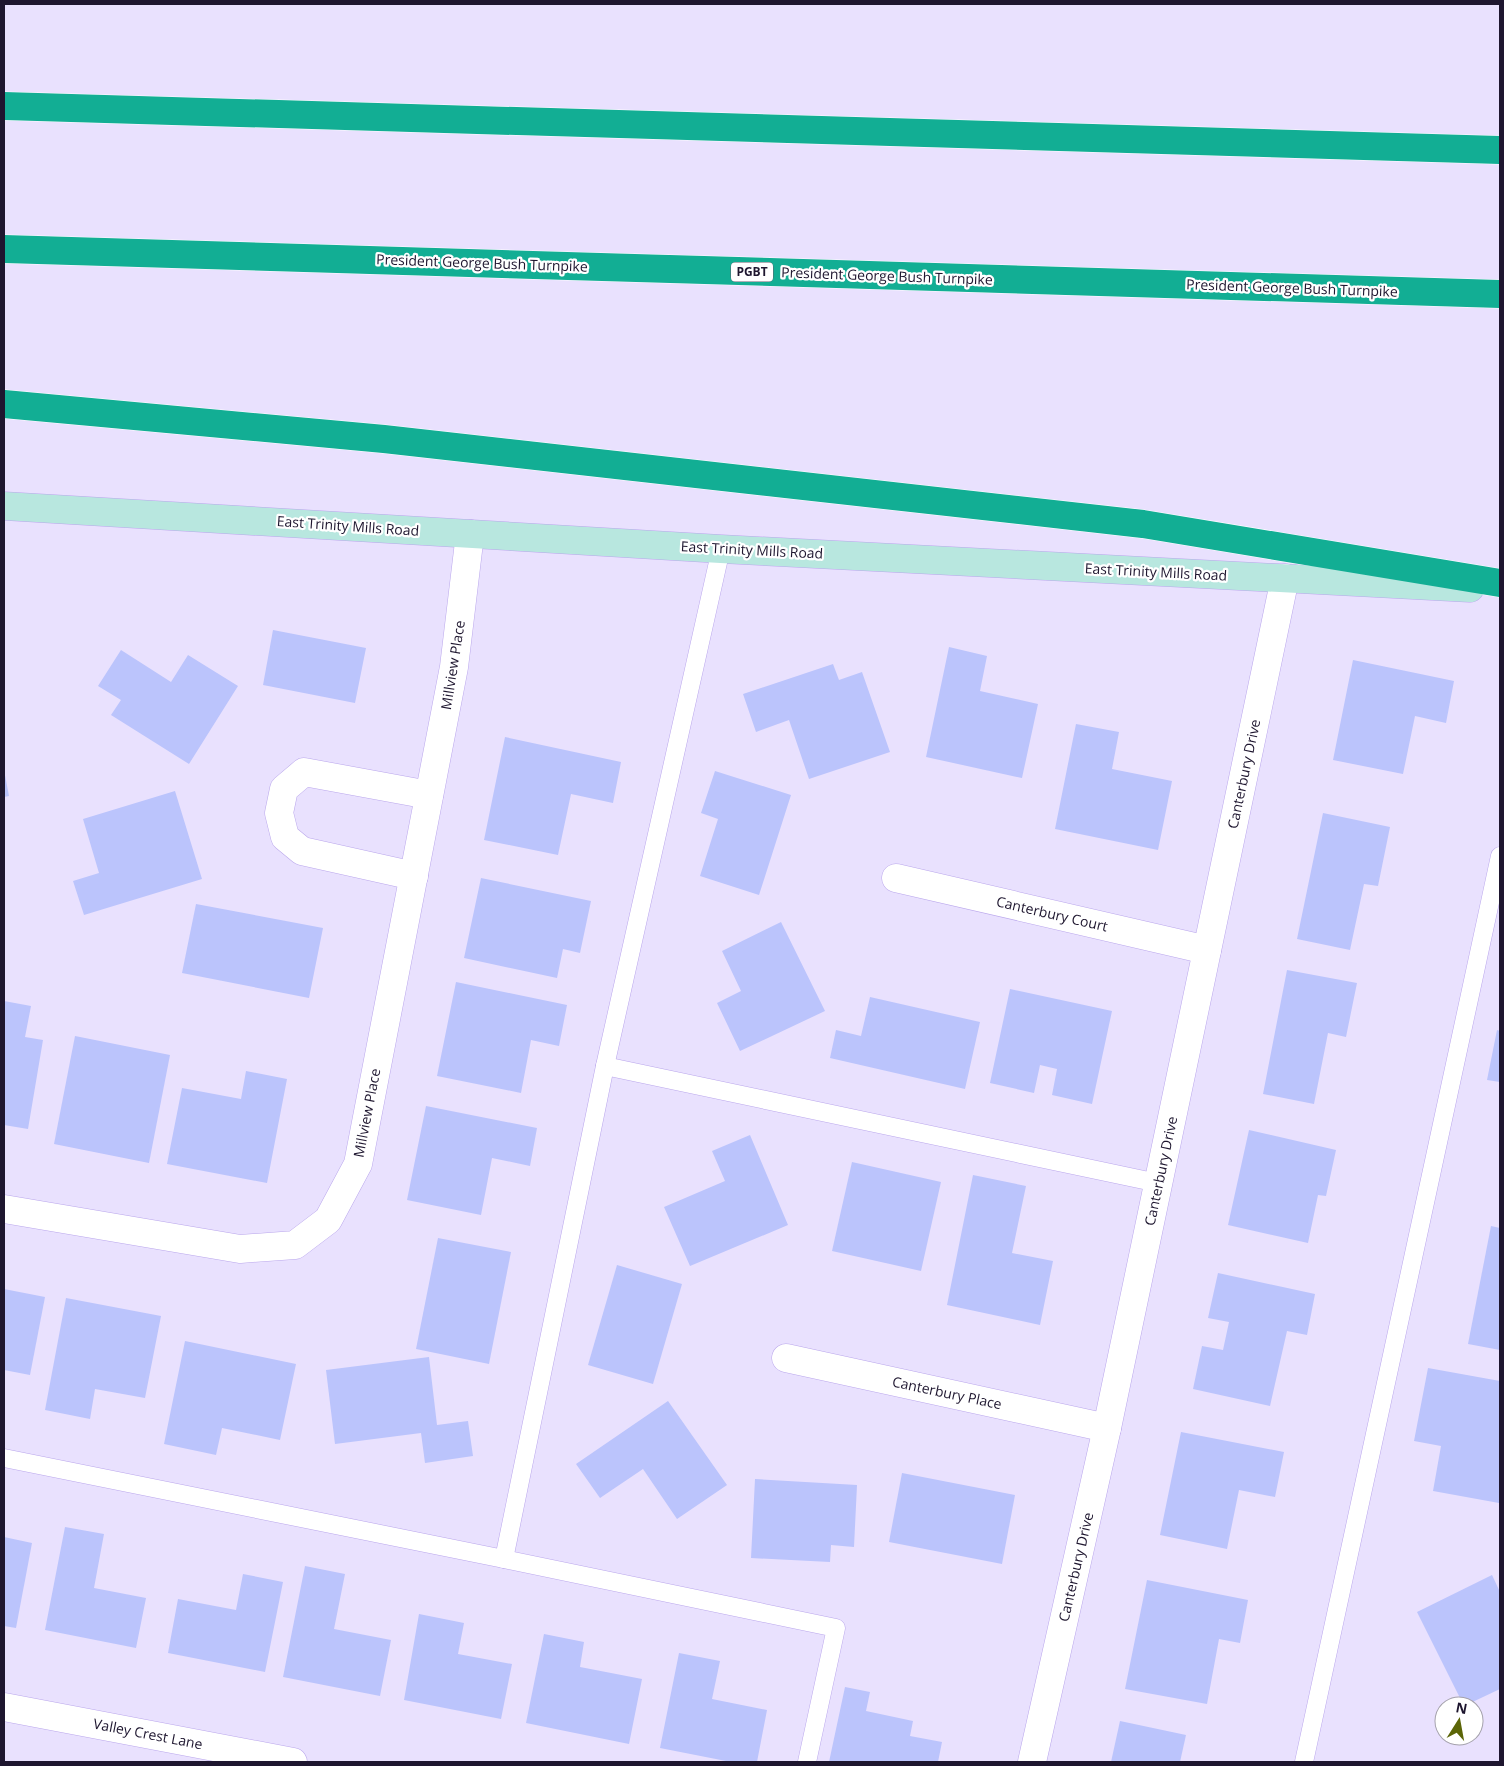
<svg xmlns="http://www.w3.org/2000/svg" width="1504" height="1766" font-family="'Open Sans',sans-serif">
<style>
.building{fill:#bbc4fc}
.lines{fill:none;stroke-linecap:round;stroke-linejoin:round}
.service-casing{stroke:#baa7ec;stroke-width:19}
.minor-casing{stroke:#baa7ec;stroke-width:29}
.secondary-casing{stroke:#baa7ec;stroke-width:29}
.motorway-casing{stroke:#fff;stroke-width:29}
.service{stroke:#fff;stroke-width:18}
.minor{stroke:#fff;stroke-width:28}
.secondary{stroke:#b8e7df;stroke-width:28}
.motorway{stroke:#12ae94;stroke-width:28}
.labels{text-anchor:middle;stroke-width:4.5;stroke-linejoin:round;paint-order:stroke}
.shield{fill:#fff;stroke:#625c6d;stroke-width:1}
.shield-label{font-size:12px;font-weight:bold;fill:#1e162f}
.street-label{font-size:14px;fill:#1e162f;stroke:#fff}
</style>
<rect width="100%" height="100%" fill="#e9e1fe"/>
<!-- building -->
<g class="building">
<polygon points="273,630 366,648 355,703 263,685"/>
<polygon points="949,647 987,656 980,691 1038,704 1022,778 926,757"/>
<polygon points="121,650 171,682 188,655 238,686 189,764 111,715 121,700 98,686"/>
<polygon points="1353,660 1454,681 1446,723 1415,716 1403,774 1333,760"/>
<polygon points="833,664 839,680 862,672 890,752 809,779 789,720 756,732 743,694"/>
<polygon points="1076,724 1119,732 1112,769 1172,781 1158,850 1055,829"/>
<polygon points="505,737 621,762 613,803 571,794 558,855 484,840"/>
<polygon points="4,770 9,796 4,797"/>
<polygon points="715,771 791,795 759,895 700,876 718,819 701,813"/>
<polygon points="175,791 202,879 84,915 73,881 99,873 83,819"/>
<polygon points="1323,813 1390,827 1378,886 1364,884 1350,950 1297,939"/>
<polygon points="481,878 591,901 580,953 563,949 557,978 464,958"/>
<polygon points="196,904 323,928 309,998 182,973"/>
<polygon points="781,922 825,1011 740,1051 717,1003 741,991 722,951"/>
<polygon points="1287,970 1357,983 1346,1037 1328,1033 1314,1104 1263,1094"/>
<polygon points="456,982 567,1005 559,1046 531,1040 521,1093 437,1076"/>
<polygon points="1010,989 1112,1011 1092,1104 1052,1095 1057,1069 1040,1065 1034,1093 990,1083"/>
<polygon points="870,997 980,1022 965,1089 830,1058 836,1030 861,1036"/>
<polygon points="4,1001 31,1006 25,1037 43,1040 28,1129 4,1125"/>
<polygon points="1497,1030 1500,1031 1500,1082 1487,1080"/>
<polygon points="75,1036 170,1055 149,1163 54,1144"/>
<polygon points="246,1071 287,1079 267,1183 167,1164 182,1088 241,1099"/>
<polygon points="426,1106 537,1128 530,1166 492,1158 481,1215 407,1200"/>
<polygon points="1249,1130 1336,1150 1326,1196 1318,1195 1308,1243 1228,1225"/>
<polygon points="750,1135 788,1225 690,1266 664,1207 725,1181 712,1151"/>
<polygon points="852,1162 941,1182 921,1271 832,1251"/>
<polygon points="973,1175 1026,1186 1012,1253 1053,1261 1040,1325 947,1305"/>
<polygon points="1491,1226 1500,1228 1500,1350 1468,1344"/>
<polygon points="438,1238 511,1252 489,1364 416,1349"/>
<polygon points="617,1265 682,1284 653,1384 588,1365"/>
<polygon points="1218,1273 1315,1294 1307,1335 1287,1331 1270,1406 1193,1389 1202,1346 1223,1350 1229,1322 1208,1318"/>
<polygon points="4,1289 45,1297 30,1375 4,1370"/>
<polygon points="66,1298 161,1316 145,1398 95,1389 90,1419 45,1410"/>
<polygon points="185,1341 296,1364 280,1440 222,1428 216,1455 164,1444"/>
<polygon points="429,1357 437,1425 468,1421 473,1456 425,1463 421,1433 335,1444 326,1370"/>
<polygon points="1428,1368 1500,1381 1499,1503 1433,1491 1441,1446 1414,1441"/>
<polygon points="668,1401 727,1485 677,1519 643,1469 600,1498 576,1464"/>
<polygon points="1181,1432 1284,1452 1275,1497 1239,1490 1227,1549 1160,1535"/>
<polygon points="902,1473 1015,1495 1002,1564 889,1542"/>
<polygon points="755,1479 857,1485 854,1547 831,1545 830,1562 751,1558"/>
<polygon points="65,1527 104,1534 94,1588 146,1598 136,1648 45,1630"/>
<polygon points="4,1537 32,1543 16,1628 4,1626"/>
<polygon points="305,1566 345,1574 334,1629 391,1640 380,1696 283,1677"/>
<polygon points="243,1574 283,1582 265,1672 168,1653 178,1599 236,1610"/>
<polygon points="1492,1575 1500,1592 1500,1689 1464,1706 1417,1612"/>
<polygon points="1147,1580 1248,1600 1240,1643 1219,1639 1207,1704 1125,1689"/>
<polygon points="419,1614 464,1623 458,1654 512,1664 501,1719 404,1700"/>
<polygon points="544,1634 584,1642 580,1667 642,1679 629,1744 526,1723"/>
<polygon points="679,1653 720,1661 712,1699 767,1710 757,1762 731,1762 660,1748"/>
<polygon points="845,1687 870,1692 866,1711 913,1721 910,1736 942,1742 938,1762 829,1762"/>
<polygon points="1120,1721 1186,1735 1180,1762 1111,1762"/>
</g>
<g class="lines">
<!-- service casing -->
<g class="service-casing">
<g id="service">
<polyline points="605,1066 1158,1183"/>
<polyline points="4,1458 504,1559 605,1066 721,549"/>
<polyline points="504,1559 836,1628 807,1762"/>
<polyline points="1304,1762 1500,856"/>
</g>
</g>
<!-- minor casing -->
<g class="minor-casing">
<g id="minor">
<polyline points="414,876 302,851 285,837 279,813 284,789 304,772 429,795"/>
<polyline points="896,878 1207,950"/>
<polyline points="4,1209 240,1249 295,1245 328,1220 358,1164 454,667 470,534"/>
<polyline points="786,1358 1107,1428"/>
<polyline points="4,1707 293,1762"/>
<polyline points="1032,1762 1107,1428 1285,578"/>
</g>
</g>
<!-- secondary casing -->
<g class="secondary-casing">
<polyline id="secondary" points="4,506 721,549 1470,588"/>
</g>
<!-- motorway casing -->
<g class="motorway-casing">
<g id="motorway">
<polyline points="4,106 1500,150"/>
<polyline points="4,249 1500,294"/>
<polyline points="4,404 384,439 1143,524 1500,583"/>
</g>
</g>
<!-- service -->
<use href="#service" class="service"/>
<!-- minor -->
<use href="#minor" class="minor"/>
<!-- secondary -->
<use href="#secondary" class="secondary"/>
<!-- motorway -->
<use href="#motorway" class="motorway"/>
</g>
<g class="labels">
<!-- shield labels -->
<rect class="shield" x="731" y="262.5" width="42" height="19" rx="4"/>
<g class="shield-label">
<text x="752" y="276">PGBT</text>
</g>
<!-- street labels -->
<g class="street-label">
<text transform="translate(482 263) rotate(2)" y="5">President George Bush Turnpike</text>
<text transform="translate(887 276) rotate(2)" y="5">President George Bush Turnpike</text>
<text transform="translate(1292 288) rotate(2)" y="5">President George Bush Turnpike</text>
<text transform="translate(348 526) rotate(4)" y="5">East Trinity Mills Road</text>
<text transform="translate(752 550) rotate(3)" y="5">East Trinity Mills Road</text>
<text transform="translate(1156 572) rotate(3)" y="5">East Trinity Mills Road</text>
<text transform="translate(453 665) rotate(-81)" y="5">Millview Place</text>
<text transform="translate(1244 774) rotate(-78)" y="5">Canterbury Drive</text>
<text transform="translate(1052 914) rotate(13)" y="5">Canterbury Court</text>
<text transform="translate(367 1113) rotate(-79)" y="5">Millview Place</text>
<text transform="translate(1161 1171) rotate(-78)" y="5">Canterbury Drive</text>
<text transform="translate(947 1393) rotate(12)" y="5">Canterbury Place</text>
<text transform="translate(1076 1567) rotate(-77)" y="5">Canterbury Drive</text>
<text transform="translate(148 1734) rotate(11)" y="5">Valley Crest Lane</text>
</g>
</g>
<!-- border -->
<rect width="1504" height="1766" fill="none" stroke="#1e162f" stroke-width="10"/>
<!-- north arrow -->
<g transform="translate(1459 1721) rotate(11)"><circle r="24" fill="#ffffff" stroke="#a5a2ac"/>
<path d="M0-4L9 19L0 12L-9 19Z" fill="#5b6507"/>
<text y="-8" font-size="14" font-weight="bold" text-anchor="middle" fill="#1e162f">N</text>
</g>
</svg>
